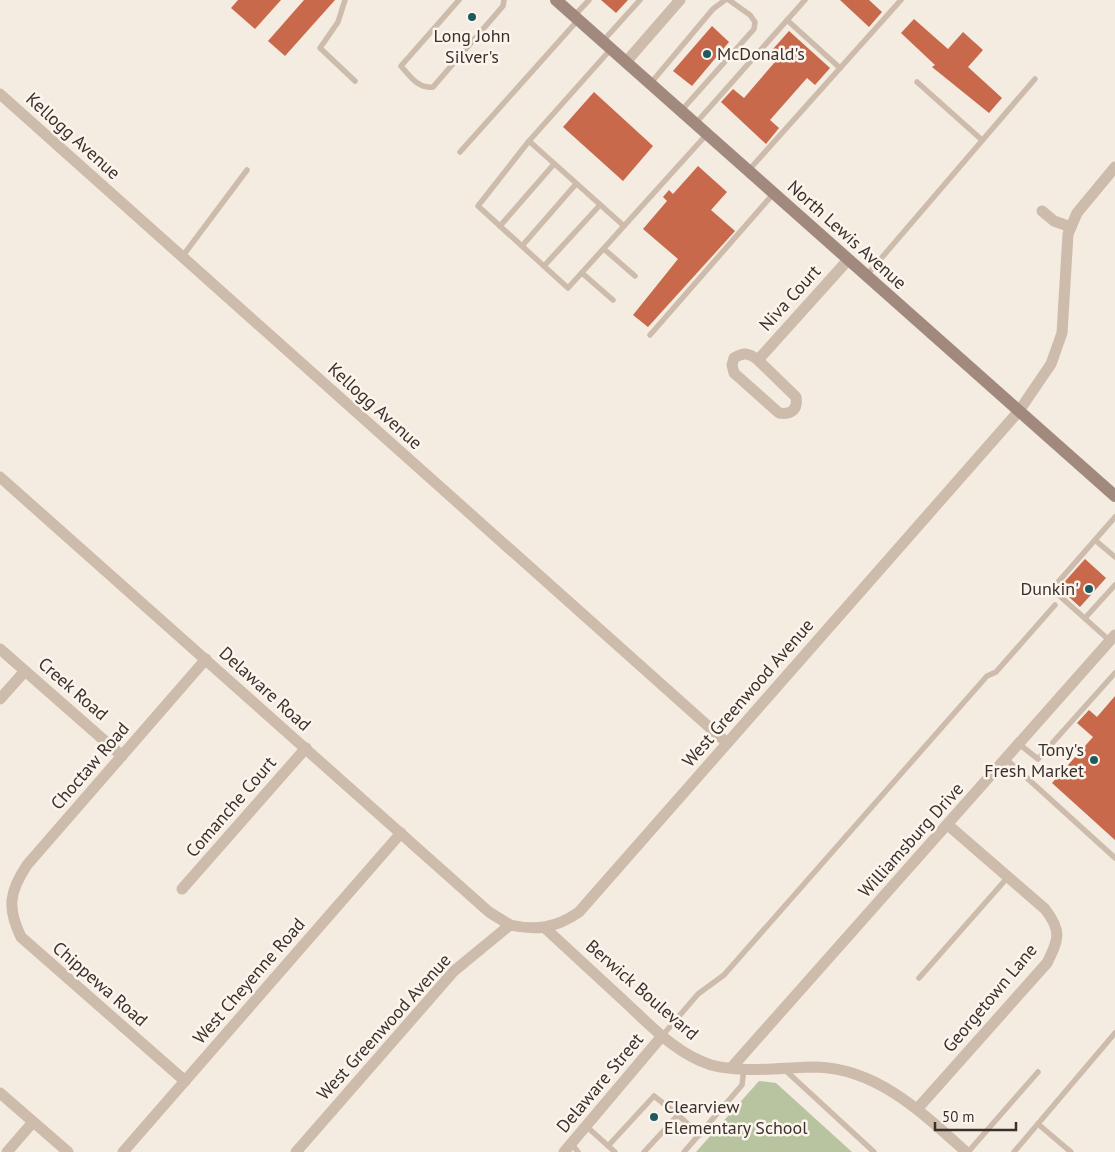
<svg xmlns="http://www.w3.org/2000/svg" width="1115" height="1152" font-family="'PT Sans',sans-serif">
<style>
.green{fill:#b8c4a0}
.building{fill:#c8694b}
.lines{fill:none;stroke-linecap:round;stroke-linejoin:round}
.service{stroke:#cdbbac;stroke-width:5.5}
.minor{stroke:#cdbbac;stroke-width:11}
.secondary{stroke:#a18a7d;stroke-width:12}
.poi-dot{fill:#1f5a5e;stroke:#fbf5ee;stroke-width:2}
.labels{text-anchor:middle;stroke-width:5;stroke-linejoin:round;paint-order:stroke}
.poi-label{font-size:18px;fill:#3b302b;stroke:#fbf5ee;text-anchor:start}
.street-label{font-size:18px;fill:#3b302b;stroke:#fbf5ee}
</style>
<rect width="100%" height="100%" fill="#f4ebe1"/>
<!-- green -->
<polygon class="green" points="759,1081 776,1083 852,1152 696,1152"/>
<!-- building -->
<g class="building">
<polygon points="238,0 281,0 255,29 231,8"/>
<polygon points="304,0 335,0 285,56 268,41"/>
<polygon points="601,0 628,0 616,13"/>
<polygon points="840,0 869,0 882,12 869,27"/>
<polygon points="914,19 948,49 963,32 983,50 968,67 1002,98 989,113 932,67 935,65 901,33"/>
<polygon points="712,26 729,42 692,86 673,71"/>
<polygon points="789,31 830,68 815,85 807,78 770,120 779,128 766,144 721,102 733,89 744,98 781,55 773,49"/>
<polygon points="594,92 653,146 623,181 563,127"/>
<polygon points="698,166 727,192 711,210 735,231 648,327 633,315 678,259 643,229 667,201 663,197 669,190 673,194"/>
<polygon points="1085,559 1106,578 1080,607 1059,588"/>
<polygon points="1115,696 1115,840 1052,783 1093,737 1077,723 1089,710 1097,717"/>
</g>
<g class="lines">
<!-- service -->
<g class="service">
<polyline points="345,0 338,22 320,48 355,81"/>
<path d="M459 0 401 66C410 76 418 89 433 87L503 6 504 0"/>
<polyline points="574,16 589,0"/>
<polyline points="787,20 840,68"/>
<polyline points="603,41 640,0"/>
<polyline points="611,49 529,141 478,206 568,288 707,134"/>
<polyline points="917,82 982,140"/>
<polyline points="650,84 713,9 725,0"/>
<polyline points="681,111 754,29 755,22 750,15 729,0"/>
<polyline points="695,124 805,0"/>
<polyline points="529,141 624,226"/>
<polyline points="460,152 578,20"/>
<polyline points="748,171 901,0"/>
<polyline points="500,226 554,164"/>
<polyline points="522,246 576,184"/>
<polyline points="604,249 635,276"/>
<polyline points="182,257 247,170"/>
<polyline points="544,266 600,205"/>
<polyline points="582,273 613,300"/>
<polyline points="866,276 1035,79"/>
<polyline points="650,335 774,193"/>
<polyline points="1095,540 1115,557"/>
<polyline points="1085,618 1115,585"/>
<polyline points="1110,641 1052,589 1115,517"/>
<polyline points="1019,744 1038,759 1115,673"/>
<polyline points="1006,759 1115,858"/>
<polyline points="919,978 1008,877"/>
<polyline points="662,1036 698,994 724,975 987,676 996,672 1055,605"/>
<polyline points="784,1069 874,1152"/>
<polyline points="1038,1124 1071,1152"/>
<polyline points="586,1126 615,1152"/>
<polyline points="571,1143 578,1152"/>
<polyline points="608,1146 654,1096 678,1115"/>
<polyline points="644,1152 678,1115 700,1135"/>
<polyline points="684,1152 742,1085 744,1069"/>
<polyline points="968,1152 1038,1072"/>
<polyline points="1014,1152 1115,1033"/>
</g>
<!-- minor -->
<g class="minor">
<polyline points="626,62 680,0"/>
<polyline points="0,94 727,743"/>
<polyline points="1042,211 1054,221 1071,227"/>
<path d="M758 360C749 353 744 352 734 358L732 365 734 373 779 413C792 415 798 409 796 397L758 360 848 260"/>
<polyline points="0,477 489,912 510,925"/>
<polyline points="0,649 122,756"/>
<polyline points="0,699 25,671"/>
<polyline points="182,889 306,748"/>
<path d="M545 928C571 952 597 976 623 1000 649 1024 676 1054 711 1065 746 1074 783 1067 817 1067 878 1069 924 1114 966 1152"/>
<polyline points="732,1067 1115,635"/>
<path d="M185 1081 21 937C7 908 9 892 27 865L206 659"/>
<polyline points="0,1093 68,1152"/>
<path d="M918 1108 1047 963C1059 939 1062 931 1045 909L948 825"/>
<polyline points="7,1152 33,1122"/>
<polyline points="123,1152 401,833"/>
<path d="M296 1152 454 971 510 925C536 931 556 928 579 912L1019 411 1051 364 1062 333 1068 234 1077 213 1115 167"/>
<polyline points="564,1152 662,1036"/>
</g>
<!-- secondary -->
<polyline class="secondary" points="556,0 1115,496"/>
</g>
<!-- markers -->
<g class="poi-dot">
<circle cx="472" cy="17" r="5"/>
<circle cx="707" cy="54" r="5"/>
<circle cx="1089" cy="589" r="5"/>
<circle cx="1094" cy="760" r="5"/>
<circle cx="654" cy="1117" r="5"/>
</g>
<g class="labels">
<!-- poi labels -->
<g class="poi-label">
<text x="472" y="42" text-anchor="middle">Long John<tspan x="472" dy="21">Silver's</tspan></text>
<text x="717" y="60">McDonald's</text>
<text x="1079" y="595" text-anchor="end">Dunkin'</text>
<text x="1084" y="756" text-anchor="end">Tony's<tspan x="1084" dy="21">Fresh Market</tspan></text>
<text x="664" y="1113">Clearview<tspan x="664" dy="21">Elementary School</tspan></text>
</g>
<!-- street labels -->
<g class="street-label">
<text transform="translate(73 136) rotate(42)" y="6">Kellogg Avenue</text>
<text transform="translate(847 235) rotate(42)" y="6">North Lewis Avenue</text>
<text transform="translate(790 298) rotate(-48)" y="6">Niva Court</text>
<text transform="translate(375 406) rotate(42)" y="6">Kellogg Avenue</text>
<text transform="translate(73 689) rotate(41)" y="6">Creek Road</text>
<text transform="translate(265 689) rotate(42)" y="6">Delaware Road</text>
<text transform="translate(748 693) rotate(-49)" y="6">West Greenwood Avenue</text>
<text transform="translate(90 766) rotate(-49)" y="6">Choctaw Road</text>
<text transform="translate(231 807) rotate(-49)" y="6">Comanche Court</text>
<text transform="translate(911 840) rotate(-48)" y="6">Williamsburg Drive</text>
<text transform="translate(249 981) rotate(-49)" y="6">West Cheyenne Road</text>
<text transform="translate(100 984) rotate(41)" y="6">Chippewa Road</text>
<text transform="translate(642 990) rotate(41)" y="6">Berwick Boulevard</text>
<text transform="translate(990 998) rotate(-50)" y="6">Georgetown Lane</text>
<text transform="translate(384 1027) rotate(-48)" y="6">West Greenwood Avenue</text>
<text transform="translate(600 1083) rotate(-50)" y="6">Delaware Street</text>
</g>
</g>
<!-- scale -->
<path d="M935 1122v8h81v-8" fill="none" stroke="#3b302b" stroke-width="2.5"/>
<text x="942" y="1122" font-size="15" fill="#3b302b" stroke="#fbf5ee" stroke-width="4" paint-order="stroke">50 m</text>
</svg>
